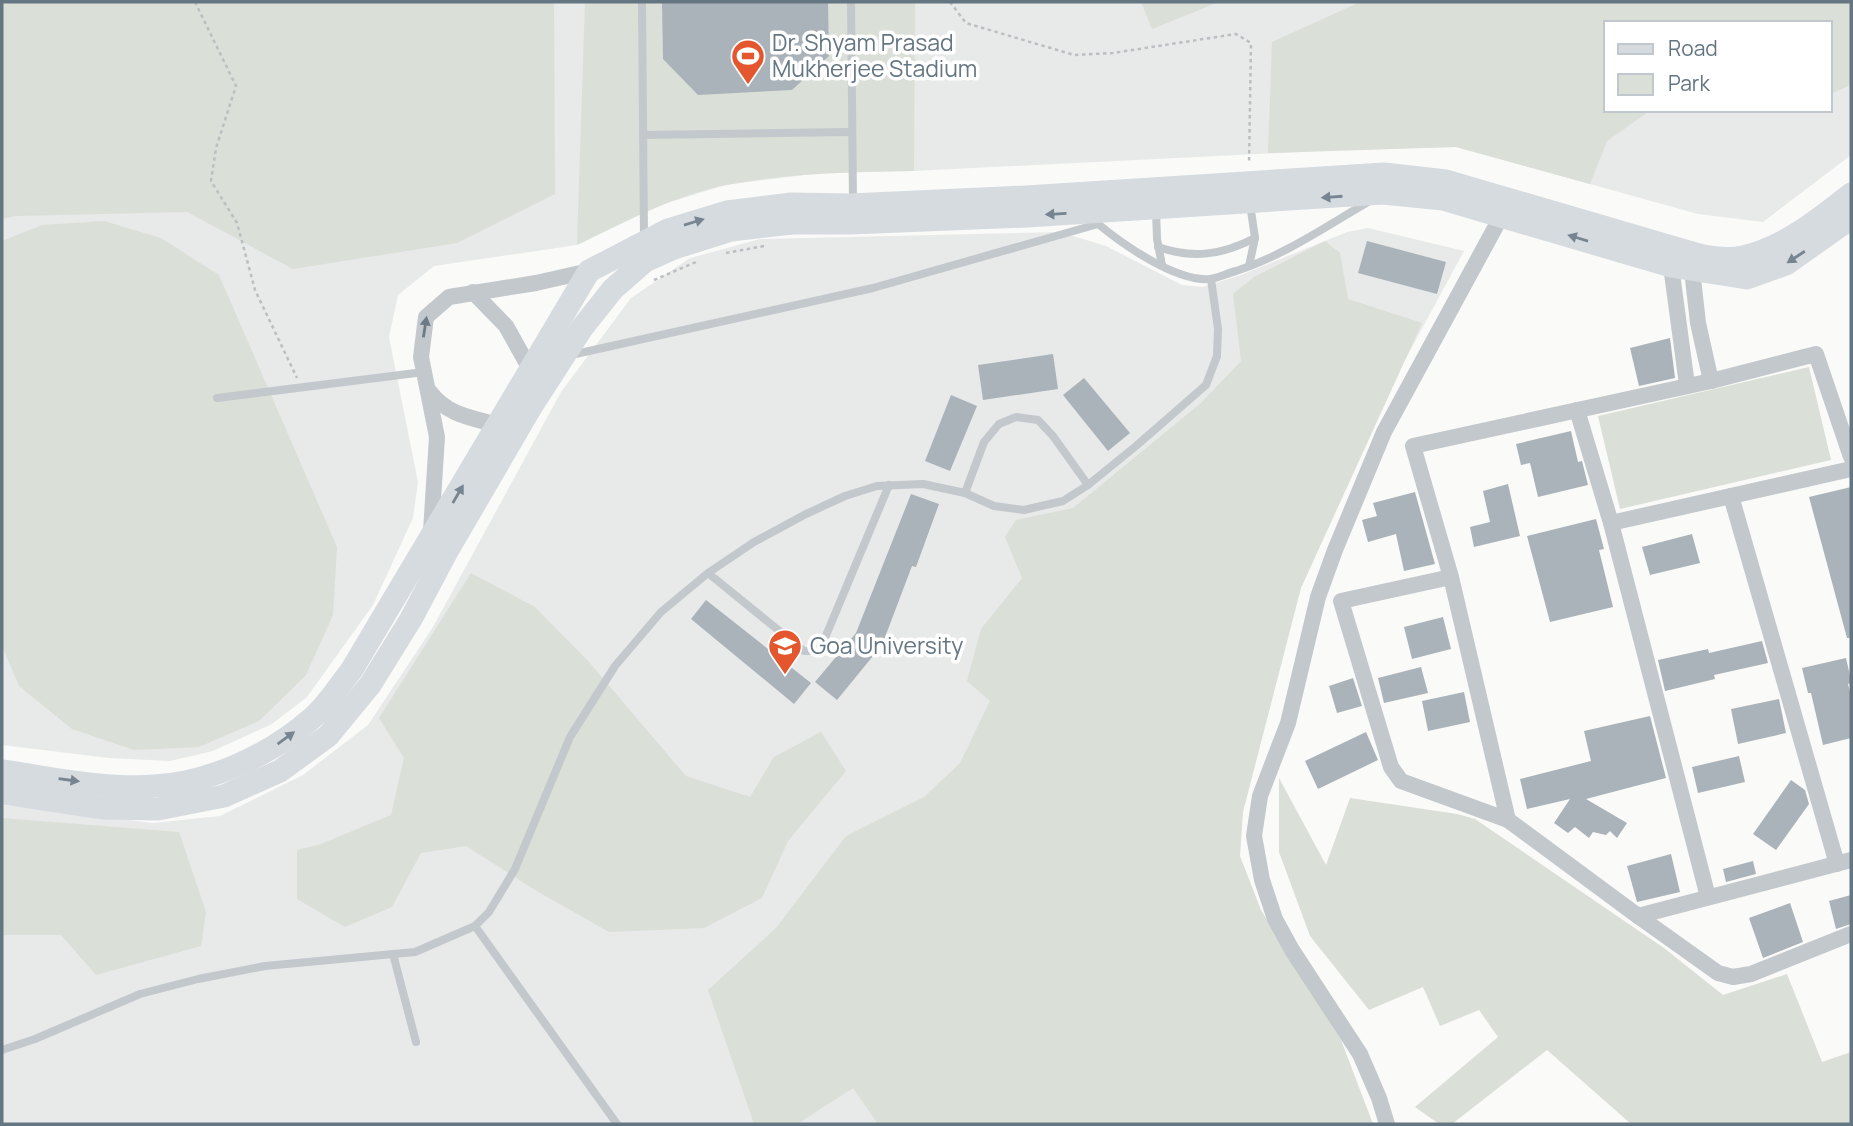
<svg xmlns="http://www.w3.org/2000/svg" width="1853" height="1126" font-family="Manrope,sans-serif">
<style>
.built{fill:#e8e9e9;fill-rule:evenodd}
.green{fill:#dadfd7}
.building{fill:#aab3b9}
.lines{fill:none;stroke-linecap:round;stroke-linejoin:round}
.path{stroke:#bbbfc2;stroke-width:2.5;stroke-dasharray:3.5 3.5;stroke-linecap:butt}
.service{stroke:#c3c8cc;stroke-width:8}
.minor{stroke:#c3c8cc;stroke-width:16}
.secondary{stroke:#d6dbdf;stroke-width:23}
.oneway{fill:#768591}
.oneway2{fill:#6a7a87}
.labels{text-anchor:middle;stroke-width:7;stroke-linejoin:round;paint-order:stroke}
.poi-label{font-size:23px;fill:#657683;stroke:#fff;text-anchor:start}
</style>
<rect width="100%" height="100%" fill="#fafaf8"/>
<!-- built -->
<g class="built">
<path d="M12 2H1851V155L1763 222 1698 214 1456 147 1359 149 914 171 820 173 725 185 658 206 577 245 434 266 398 295 389 337 418 482 413 518 373 605 307 697 272 724 213 751 170 761 109 758 2 745V12ZM1606 23H1830V110H1606Z"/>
<polygon points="1368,228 1464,251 1285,582 898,1124 2,1124 2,805 153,823 220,816 303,775 368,725 433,627 561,392 631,298 690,258 760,239 1060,232 1106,246 1182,285 1202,287 1241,275 1347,232"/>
</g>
<!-- green -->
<g class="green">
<polygon points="2,2 554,2 555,194 457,243 293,269 187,212 16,216 2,219"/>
<path d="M585 2H915L914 171C851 172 789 173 727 185 674 195 625 222 577 245Z"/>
<polygon points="1141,2 1219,2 1152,29"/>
<polygon points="1360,2 1851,2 1851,85 1830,94 1830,23 1606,23 1606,110 1651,110 1607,141 1590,184 1456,147 1268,153 1272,42"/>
<polygon points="104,221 161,238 219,275 337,547 333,615 306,675 259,721 199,747 134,750 72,729 19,686 2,646 2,241 42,225"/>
<polygon points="1325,241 1340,253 1348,299 1422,323 1301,588 1243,812 1240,856 1261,910 1341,1040 1373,1124 878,1124 853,1088 797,1124 754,1124 708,990 776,928 846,836 924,797 960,763 990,701 967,681 981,629 1022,578 1005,537 1016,520 1073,508 1201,403 1241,361 1233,294 1254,277"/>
<polygon points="1809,367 1831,460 1620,509 1598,416"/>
<polygon points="471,573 535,607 588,661 686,776 750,797 774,757 821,732 846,771 788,841 762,898 704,928 609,932 535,890 466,846 421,853 392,907 345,927 297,899 297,850 321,844 391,815 404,758 379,718"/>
<polygon points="1279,778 1326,865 1350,798 1457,814 1475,819 1664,948 1723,995 1787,974 1822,1062 1851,1052 1851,1124 1631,1124 1547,1050 1452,1124 1439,1124 1415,1107 1498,1037 1479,1010 1440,1026 1423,987 1369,1010 1310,936 1279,852"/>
<polygon points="2,818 179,832 206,912 201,946 96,975 61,935 2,935"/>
</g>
<!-- building -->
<g class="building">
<polygon points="662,2 828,2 829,56 792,90 698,95 663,59"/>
<polygon points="1367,241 1446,262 1437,294 1358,273"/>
<polygon points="1670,338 1675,378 1639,386 1630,348"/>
<polygon points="1053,354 1058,389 983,400 978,365"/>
<polygon points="1084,378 1130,433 1108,451 1063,395"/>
<polygon points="951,395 977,406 950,471 925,461"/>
<polygon points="1571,431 1578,462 1582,461 1588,485 1538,497 1530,463 1521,465 1516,444"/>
<polygon points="1508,484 1520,536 1474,547 1470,527 1490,522 1483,491"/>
<polygon points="1851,487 1851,638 1847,638 1809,497"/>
<polygon points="1415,492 1435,564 1404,571 1396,534 1368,542 1362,520 1377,516 1373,503"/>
<polygon points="911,494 939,504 916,567 912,566 882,645 837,700 815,682 856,633"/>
<polygon points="1596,519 1604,549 1599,550 1613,607 1550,622 1527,536"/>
<polygon points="1692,534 1700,563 1650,575 1642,547"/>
<polygon points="706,600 811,683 794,704 691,619"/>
<polygon points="1443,617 1451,649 1412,659 1404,627"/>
<polygon points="1762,641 1768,663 1714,675 1715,679 1665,691 1658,660 1708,649 1709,653"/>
<polygon points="1846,658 1851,680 1851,683 1848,684 1851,696 1851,738 1823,745 1811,693 1808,693 1802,668"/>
<polygon points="1421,667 1428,693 1384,703 1378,678"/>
<polygon points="1353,678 1362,706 1337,713 1329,686"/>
<polygon points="1464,692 1470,722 1428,731 1422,701"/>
<polygon points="1779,699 1786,733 1738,744 1731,709"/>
<polygon points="1650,716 1666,778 1586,799 1627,823 1617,838 1610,831 1606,835 1593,832 1589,838 1575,827 1568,833 1554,823 1570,799 1527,809 1520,779 1591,761 1584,731"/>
<polygon points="1366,732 1378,760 1318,789 1305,761"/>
<polygon points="1739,756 1745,782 1698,793 1692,767"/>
<polygon points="1791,780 1805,790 1809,804 1776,850 1753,834"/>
<polygon points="1671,854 1680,892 1637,902 1627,866"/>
<polygon points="1753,861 1756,874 1726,882 1723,869"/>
<polygon points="1851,895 1851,924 1836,929 1829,901"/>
<polygon points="1790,903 1803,942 1763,958 1749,918"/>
</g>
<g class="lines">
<!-- path -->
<g class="path">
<polyline points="195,2 236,86 216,148 211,181 237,223 255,290 297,378"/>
<polyline points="950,2 966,23 1074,55 1113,53 1236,34 1251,43 1249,164"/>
<polyline points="726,253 764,246"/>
<polyline points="654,280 696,262"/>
</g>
<!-- service -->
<g class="service">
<polyline points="642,2 644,238"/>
<polyline points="851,2 853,202"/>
<polyline points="644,135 850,132"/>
<polyline points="1156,209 1157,239 1162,265"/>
<path d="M1097 223C1122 244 1176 282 1210 279 1218 278 1228 273 1236 271 1283 256 1325 227 1368 202"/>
<path d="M1158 247C1193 259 1222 255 1255 238"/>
<polyline points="1249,266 1255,238 1250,204"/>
<polyline points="571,355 873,288 1098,224"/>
<polyline points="217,398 424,372"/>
<polyline points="965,493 984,442 999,424 1016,417 1038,420 1053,436 1088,485"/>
<polyline points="708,573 804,651 813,651 822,645 889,485"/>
<polyline points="475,926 617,1124"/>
<polyline points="393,954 416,1042"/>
<polyline points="2,1050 35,1039 140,994 198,979 265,966 415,952 475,926 489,912 515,869 570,737 615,666 661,612 708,573 754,542 806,514 845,496 877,486 923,484 965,493 994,506 1024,510 1063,501 1088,485 1136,446 1206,385 1217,356 1218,329 1211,279"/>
</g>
<!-- minor -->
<g class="minor">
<polyline points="1671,266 1687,385"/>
<polyline points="1692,270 1698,323 1711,381"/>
<polyline points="473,292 506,326 530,369"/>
<path d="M430 392C447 415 472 418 498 425"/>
<polyline points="1577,410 1611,523 1708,897"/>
<polyline points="1851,457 1816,354 1711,381 1413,446 1451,577 1508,820 1638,916 1851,860"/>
<polyline points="1731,496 1837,864"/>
<polyline points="1611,523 1851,469"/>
<polyline points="431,531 437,437 421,357 426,317 449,297 536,283 589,271"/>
<polyline points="1451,577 1341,601 1391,767 1401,781 1508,820"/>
<polyline points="1638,916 1718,973 1733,977 1751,974 1851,934"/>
<polyline points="1387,1124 1379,1098 1360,1054 1292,950 1275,919 1262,880 1254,836 1260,796 1288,723 1318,597 1335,550 1384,432 1502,215"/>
</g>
<!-- secondary -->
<g class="secondary">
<path d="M2 771C52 778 105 790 155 786 209 783 270 755 310 720 326 707 338 687 351 671L589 271 668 230 727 212 791 204 851 205 1026 197 1384 174 1446 181 1699 255C1713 258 1730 260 1743 257 1784 248 1819 219 1851 194"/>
<polyline points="2,793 102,808 158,809 224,796 280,771 328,736 370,685 411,619 446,553 531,407 582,328 613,289 645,261 674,248 731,230 792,223 851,223 1027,216 1383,193 1443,199 1671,266 1747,278 1786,264 1851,218"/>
</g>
</g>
<!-- one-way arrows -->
<defs><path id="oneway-solid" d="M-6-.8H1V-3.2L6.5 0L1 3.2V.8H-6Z" transform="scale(1.75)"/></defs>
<g class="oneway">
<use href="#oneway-solid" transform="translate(1332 197) rotate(176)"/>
<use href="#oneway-solid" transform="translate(1056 214) rotate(177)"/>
<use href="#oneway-solid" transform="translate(694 222) rotate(-17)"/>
<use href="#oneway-solid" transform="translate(1578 238) rotate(-163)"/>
<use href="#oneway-solid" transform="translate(1796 257) rotate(147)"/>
<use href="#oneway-solid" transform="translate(458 494) rotate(-60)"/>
<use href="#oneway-solid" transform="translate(286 738) rotate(-36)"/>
<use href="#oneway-solid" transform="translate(69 780) rotate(8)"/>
</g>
<use class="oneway2" href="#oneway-solid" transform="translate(425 327) rotate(-81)"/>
<!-- icons -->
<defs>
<g id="stadium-pin" transform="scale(1.75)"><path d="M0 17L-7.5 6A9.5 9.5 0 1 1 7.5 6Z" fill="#e4572e" stroke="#fff"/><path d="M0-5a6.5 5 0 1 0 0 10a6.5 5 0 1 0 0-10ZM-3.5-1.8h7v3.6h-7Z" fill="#fff"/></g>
<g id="university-pin" transform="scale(1.75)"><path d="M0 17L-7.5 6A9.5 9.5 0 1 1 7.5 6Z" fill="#e4572e" stroke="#fff"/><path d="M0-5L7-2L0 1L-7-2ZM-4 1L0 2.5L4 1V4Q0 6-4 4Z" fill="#fff"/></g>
</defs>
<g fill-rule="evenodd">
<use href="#stadium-pin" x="748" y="56"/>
<use href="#university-pin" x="785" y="646"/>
</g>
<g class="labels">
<!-- poi labels -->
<g class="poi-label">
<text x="772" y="51">Dr. Shyam Prasad<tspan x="772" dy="26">Mukherjee Stadium</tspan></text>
<text x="810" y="654">Goa University</text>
</g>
</g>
<!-- border -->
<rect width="1853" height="1126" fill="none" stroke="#657683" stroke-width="7"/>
<!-- legend -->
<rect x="1604" y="21" width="228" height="91" fill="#ffffff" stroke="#c1c8cd" stroke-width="2"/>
<rect x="1618" y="44" width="35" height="10" fill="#d6dbdf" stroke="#c1c8cd" stroke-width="2"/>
<text x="1668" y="56" font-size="21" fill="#657683">Road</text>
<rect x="1618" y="74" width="35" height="21" fill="#dadfd7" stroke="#c1c8cd" stroke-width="2"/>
<text x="1668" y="91" font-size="21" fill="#657683">Park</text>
</svg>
